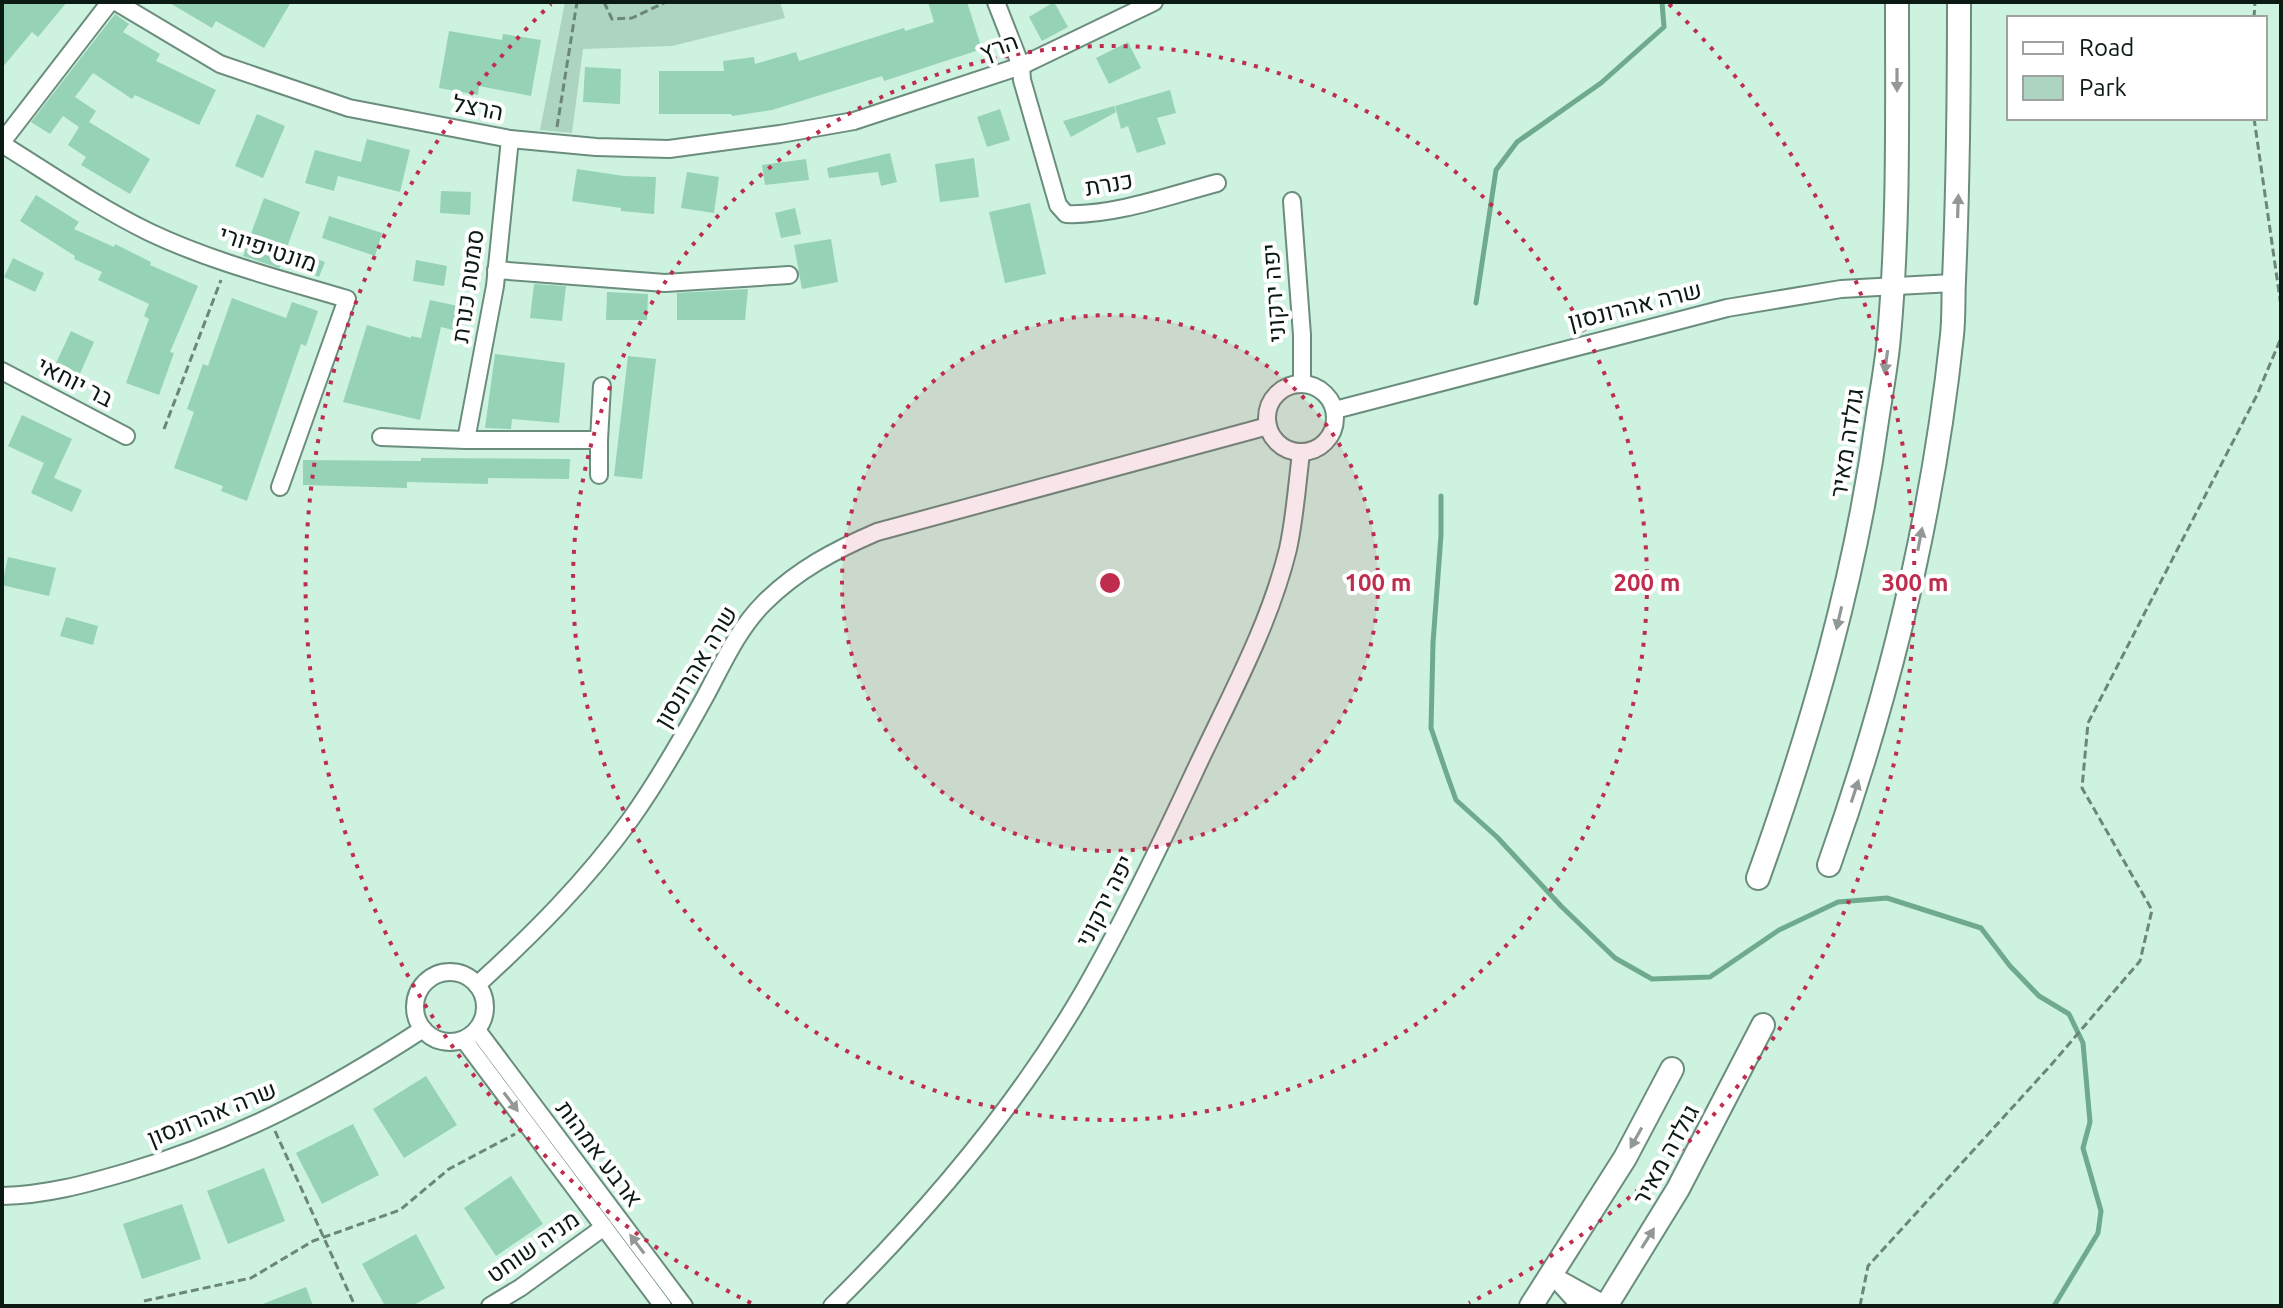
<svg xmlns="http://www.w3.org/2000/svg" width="2283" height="1308" font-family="Ubuntu,Heebo,sans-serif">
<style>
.green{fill:#add4c0}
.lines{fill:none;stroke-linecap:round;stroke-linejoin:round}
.stream{stroke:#6faa8f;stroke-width:5}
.building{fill:#96d3b6}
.street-casing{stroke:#6b8d7d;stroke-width:20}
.secondary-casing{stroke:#6b8d7d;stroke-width:26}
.path{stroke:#6c8679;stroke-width:3;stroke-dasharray:8 4;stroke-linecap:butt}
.street{stroke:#fff;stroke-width:16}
.secondary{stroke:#fff;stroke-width:22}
.oneway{fill:#929895}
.ring{fill:none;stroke:#be2d4d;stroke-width:4;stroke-dasharray:4 8}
.labels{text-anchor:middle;stroke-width:8;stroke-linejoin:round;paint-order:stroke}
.street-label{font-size:24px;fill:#0c1a14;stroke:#fff}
.centre{fill:#be2d4d;stroke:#fff;stroke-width:4}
.ring-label{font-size:24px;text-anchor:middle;font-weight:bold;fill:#be2d4d;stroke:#fff;stroke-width:8;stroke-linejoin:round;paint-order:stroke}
</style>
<rect width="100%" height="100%" fill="#cdf2df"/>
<!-- green -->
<polygon class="green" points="565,2 780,2 785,18 672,46 583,49 572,133 540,130"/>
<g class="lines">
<!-- stream -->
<g class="stream">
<polyline points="1476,303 1496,170 1517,142 1601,83 1664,27 1662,2"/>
<polyline points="1441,496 1441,535 1433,643 1431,728 1446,772 1456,800 1497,837 1561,906 1615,958 1652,979 1710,977 1779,930 1838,902 1887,898 1981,928 2010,966 2039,996 2069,1014 2083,1043 2090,1122 2083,1148 2101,1211 2098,1233 2054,1306"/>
</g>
</g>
<!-- building -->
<g class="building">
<polygon points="2,2 67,2 38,37 32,32 2,68"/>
<polygon points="168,2 291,2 264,48 216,21 212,28"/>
<polygon points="928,2 967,2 982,49 884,81 882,76 772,110 732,116 731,114 659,114 659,71 724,71 723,61 754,57 755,64 796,52 799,61 904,28 905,31 934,22"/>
<polygon points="1054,2 1068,27 1042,41 1029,17"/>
<polygon points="115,14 129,24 123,32 160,54 156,61 216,90 199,125 135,95 132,99 93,73 75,97 96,111 89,122 150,159 130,194 81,165 86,157 68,145 79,127 63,116 50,134 31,122"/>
<polygon points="449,31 502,40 503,34 541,40 531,96 479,86 478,95 439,88"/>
<polygon points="1128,42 1141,68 1109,84 1096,58"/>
<polygon points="585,67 621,69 620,104 583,102"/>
<polygon points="1170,90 1176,113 1157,118 1166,144 1137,153 1128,126 1121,129 1115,106"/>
<polygon points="1114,106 1116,112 1071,137 1063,121"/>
<polygon points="1000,109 1010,140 987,147 977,117"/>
<polygon points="257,114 285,126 263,178 235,166"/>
<polygon points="367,139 410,150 400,192 338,176 334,191 305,183 315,150 361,162"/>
<polygon points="890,153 897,182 881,186 878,172 829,178 827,168"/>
<polygon points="974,158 979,197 940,202 935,164"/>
<polygon points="806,159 809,180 765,185 762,165"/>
<polygon points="577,169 624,176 656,177 654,214 621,211 621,208 572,201"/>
<polygon points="687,172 719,177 714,213 681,208"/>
<polygon points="441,191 471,192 470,215 440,213"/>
<polygon points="36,195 79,222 74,229 114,247 115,244 151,262 150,265 198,286 170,352 174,353 159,395 126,383 149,319 144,316 149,304 98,280 102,272 74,259 75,256 20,221"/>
<polygon points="264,198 300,212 287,247 325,262 319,277 282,262 279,268 243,256"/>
<polygon points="1030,203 1046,274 1005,283 989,212"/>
<polygon points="795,208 801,234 781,238 775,213"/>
<polygon points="329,216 382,233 375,256 322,238"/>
<polygon points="831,239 838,282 802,289 794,245"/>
<polygon points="13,258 44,273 35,292 4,277"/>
<polygon points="416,260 447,266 444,286 413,281"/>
<polygon points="534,284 566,286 562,321 530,318"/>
<polygon points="748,289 745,320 677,320 677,293"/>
<polygon points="607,292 648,294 647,320 606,320"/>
<polygon points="232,298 286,318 292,302 318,311 306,346 301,344 247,501 221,491 223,486 174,468 194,412 187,409 203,364 208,366"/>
<polygon points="430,300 467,308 461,332 441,327 420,420 343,402 367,325 411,338 411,336 421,338"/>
<polygon points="71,331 94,342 74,387 50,376"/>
<polygon points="495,354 565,363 559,423 512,419 511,429 485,428"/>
<polygon points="628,356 656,359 642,479 614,476"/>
<polygon points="22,415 72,439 54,478 82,490 72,512 31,493 44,463 8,446"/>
<polygon points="421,458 570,459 569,479 488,478 488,484 407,482 407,488 303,485 303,460 421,461"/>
<polygon points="8,557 56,568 49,596 2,585"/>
<polygon points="66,617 98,626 93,645 60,636"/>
<polygon points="426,1076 457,1125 404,1158 373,1109"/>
<polygon points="353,1124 379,1175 322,1204 296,1153"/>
<polygon points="264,1168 285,1221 228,1244 207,1191"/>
<polygon points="511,1176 543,1224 496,1256 464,1208"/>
<polygon points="182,1204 201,1259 142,1279 123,1224"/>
<polygon points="416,1234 445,1288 412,1306 385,1306 362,1264"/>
<polygon points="306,1287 313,1306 260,1306 260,1305"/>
</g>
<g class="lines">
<!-- street casing -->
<g class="street-casing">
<g id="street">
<polyline points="116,2 220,64 349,108 510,139 596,147 669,149 780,134 854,121 1021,66 1154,2"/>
<path d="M996 2 1021 66 1022 80 1058 205 1066 214C1114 216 1171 195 1217 183"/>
<polyline points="2,142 110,2"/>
<path d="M2 144C50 174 98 207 149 232 212 262 280 279 347 299L280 487"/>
<polyline points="1292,201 1302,335 1302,383"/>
<polyline points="496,270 665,283 789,275"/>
<polyline points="2,371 126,436"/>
<circle cx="1301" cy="418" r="34"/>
<polyline points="1335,410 1727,308 1841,289 1953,283"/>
<polyline points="381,437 466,440 495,286 510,139"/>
<polyline points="466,440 599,440 602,386"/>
<polyline points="599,440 599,475"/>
<circle cx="450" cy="1007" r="35"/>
<path d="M477 985C533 934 586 881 630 820 658 781 683 737 706 695 723 663 738 629 764 603 797 570 835 550 877 532L1268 426"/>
<polyline points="477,1030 684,1306"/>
<polyline points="464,1040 663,1306"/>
<path d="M2 1196C46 1195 86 1184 127 1172 239 1139 326 1092 423 1029"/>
<polyline points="1552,1275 1608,1306"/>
<polyline points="1561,1285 1580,1306"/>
<polyline points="490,1306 520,1288 604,1227"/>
<path d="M832 1306C928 1211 1017 1107 1085 989 1125 919 1160 846 1194 773 1228 700 1269 627 1288 549 1295 517 1297 485 1301 453"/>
</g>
</g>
<!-- secondary casing -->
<g class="secondary-casing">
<g id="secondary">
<path d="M1829 865C1890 693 1933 516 1952 335 1954 317 1953 299 1954 280 1958 188 1959 95 1959 2"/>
<path d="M1758 878C1813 725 1856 575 1878 414 1882 388 1887 362 1889 336 1899 225 1897 113 1897 2"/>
<polyline points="1531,1306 1625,1158 1672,1069"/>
<polyline points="1606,1306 1678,1189 1763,1025"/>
</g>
</g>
<!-- path -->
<g class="path">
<polyline points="604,2 612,19 632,18 666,2"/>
<polyline points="2254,18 2255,2"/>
<polyline points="2254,118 2281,306"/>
<polyline points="557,127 577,2"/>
<polyline points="164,429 221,280"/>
<polyline points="275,1131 355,1306"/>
<polyline points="144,1301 251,1278 313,1241 400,1210 449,1169 515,1134"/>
<polyline points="1860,1306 1868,1266 2051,1065 2140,961 2152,910 2082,788 2088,723 2257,395 2281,338"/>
</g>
<!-- street -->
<use href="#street" class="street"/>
<!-- secondary -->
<use href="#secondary" class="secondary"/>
</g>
<!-- one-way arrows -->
<defs><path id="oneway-solid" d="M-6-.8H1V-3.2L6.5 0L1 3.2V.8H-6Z" transform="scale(2)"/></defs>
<g class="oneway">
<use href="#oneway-solid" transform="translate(1897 80) rotate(90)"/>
<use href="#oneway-solid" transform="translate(1958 206) rotate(-88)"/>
<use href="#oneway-solid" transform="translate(1886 362) rotate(98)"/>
<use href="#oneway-solid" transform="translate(1920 539) rotate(-79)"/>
<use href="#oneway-solid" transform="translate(1839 618) rotate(103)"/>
<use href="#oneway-solid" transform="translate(1855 791) rotate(-72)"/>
<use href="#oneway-solid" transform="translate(511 1102) rotate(53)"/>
<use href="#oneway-solid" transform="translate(1636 1138) rotate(119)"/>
<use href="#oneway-solid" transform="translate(1648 1238) rotate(-58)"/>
<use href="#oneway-solid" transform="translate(637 1244) rotate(-127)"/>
</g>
<!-- distance rings -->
<circle cx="1110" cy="583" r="268" fill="#be2d4d" fill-opacity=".12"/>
<g class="ring">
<circle cx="1110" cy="583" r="268"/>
<circle cx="1110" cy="583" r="537"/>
<path d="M751 1303A805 805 0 0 1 551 4M1669 4A805 805 0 0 1 1469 1303"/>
</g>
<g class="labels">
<!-- street labels -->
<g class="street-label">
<text transform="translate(999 47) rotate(-20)" y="8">הרץ</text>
<text transform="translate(478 108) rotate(11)" y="8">הרצל</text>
<text transform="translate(1109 184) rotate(-10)" y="8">כנרת</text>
<text transform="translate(268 249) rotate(18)" y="8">מונטיפיורי</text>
<text transform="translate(468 286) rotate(-82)" y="8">סמטת כנרת</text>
<text transform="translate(1274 293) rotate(-94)" y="8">יפה ירקוני</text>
<text transform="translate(1635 306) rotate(-14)" y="8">שרה אהרונסון</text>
<text transform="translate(75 382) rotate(27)" y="8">בר יוחאי</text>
<text transform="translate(1847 443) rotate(-81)" y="8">גולדה מאיר</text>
<text transform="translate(696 667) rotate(-59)" y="8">שרה אהרונסון</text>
<text transform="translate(1105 901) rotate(-63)" y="8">יפה ירקוני</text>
<text transform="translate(212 1114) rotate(-22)" y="8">שרה אהרונסון</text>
<text transform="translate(599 1154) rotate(53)" y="8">ארבע אמהות</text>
<text transform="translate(1666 1155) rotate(-61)" y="8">גולדה מאיר</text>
<text transform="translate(533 1247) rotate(-35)" y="8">מניה שוחט</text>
</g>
</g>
<circle cx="1110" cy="583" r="12" class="centre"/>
<g class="ring-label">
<text x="1378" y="591">100 m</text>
<text x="1647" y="591">200 m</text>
<text x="1915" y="591">300 m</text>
</g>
<!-- border -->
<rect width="2283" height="1308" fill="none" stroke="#0c1a14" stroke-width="8"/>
<!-- legend -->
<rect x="2007" y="16" width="260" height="104" fill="#ffffff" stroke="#9ea3a1" stroke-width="2"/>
<rect x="2023" y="42" width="40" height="12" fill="#ffffff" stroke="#9ea3a1" stroke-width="2"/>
<text x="2079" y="56" font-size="24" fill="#0c1a14">Road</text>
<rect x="2023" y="76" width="40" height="24" fill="#add4c0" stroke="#9ea3a1" stroke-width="2"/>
<text x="2079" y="96" font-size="24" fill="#0c1a14">Park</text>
</svg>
